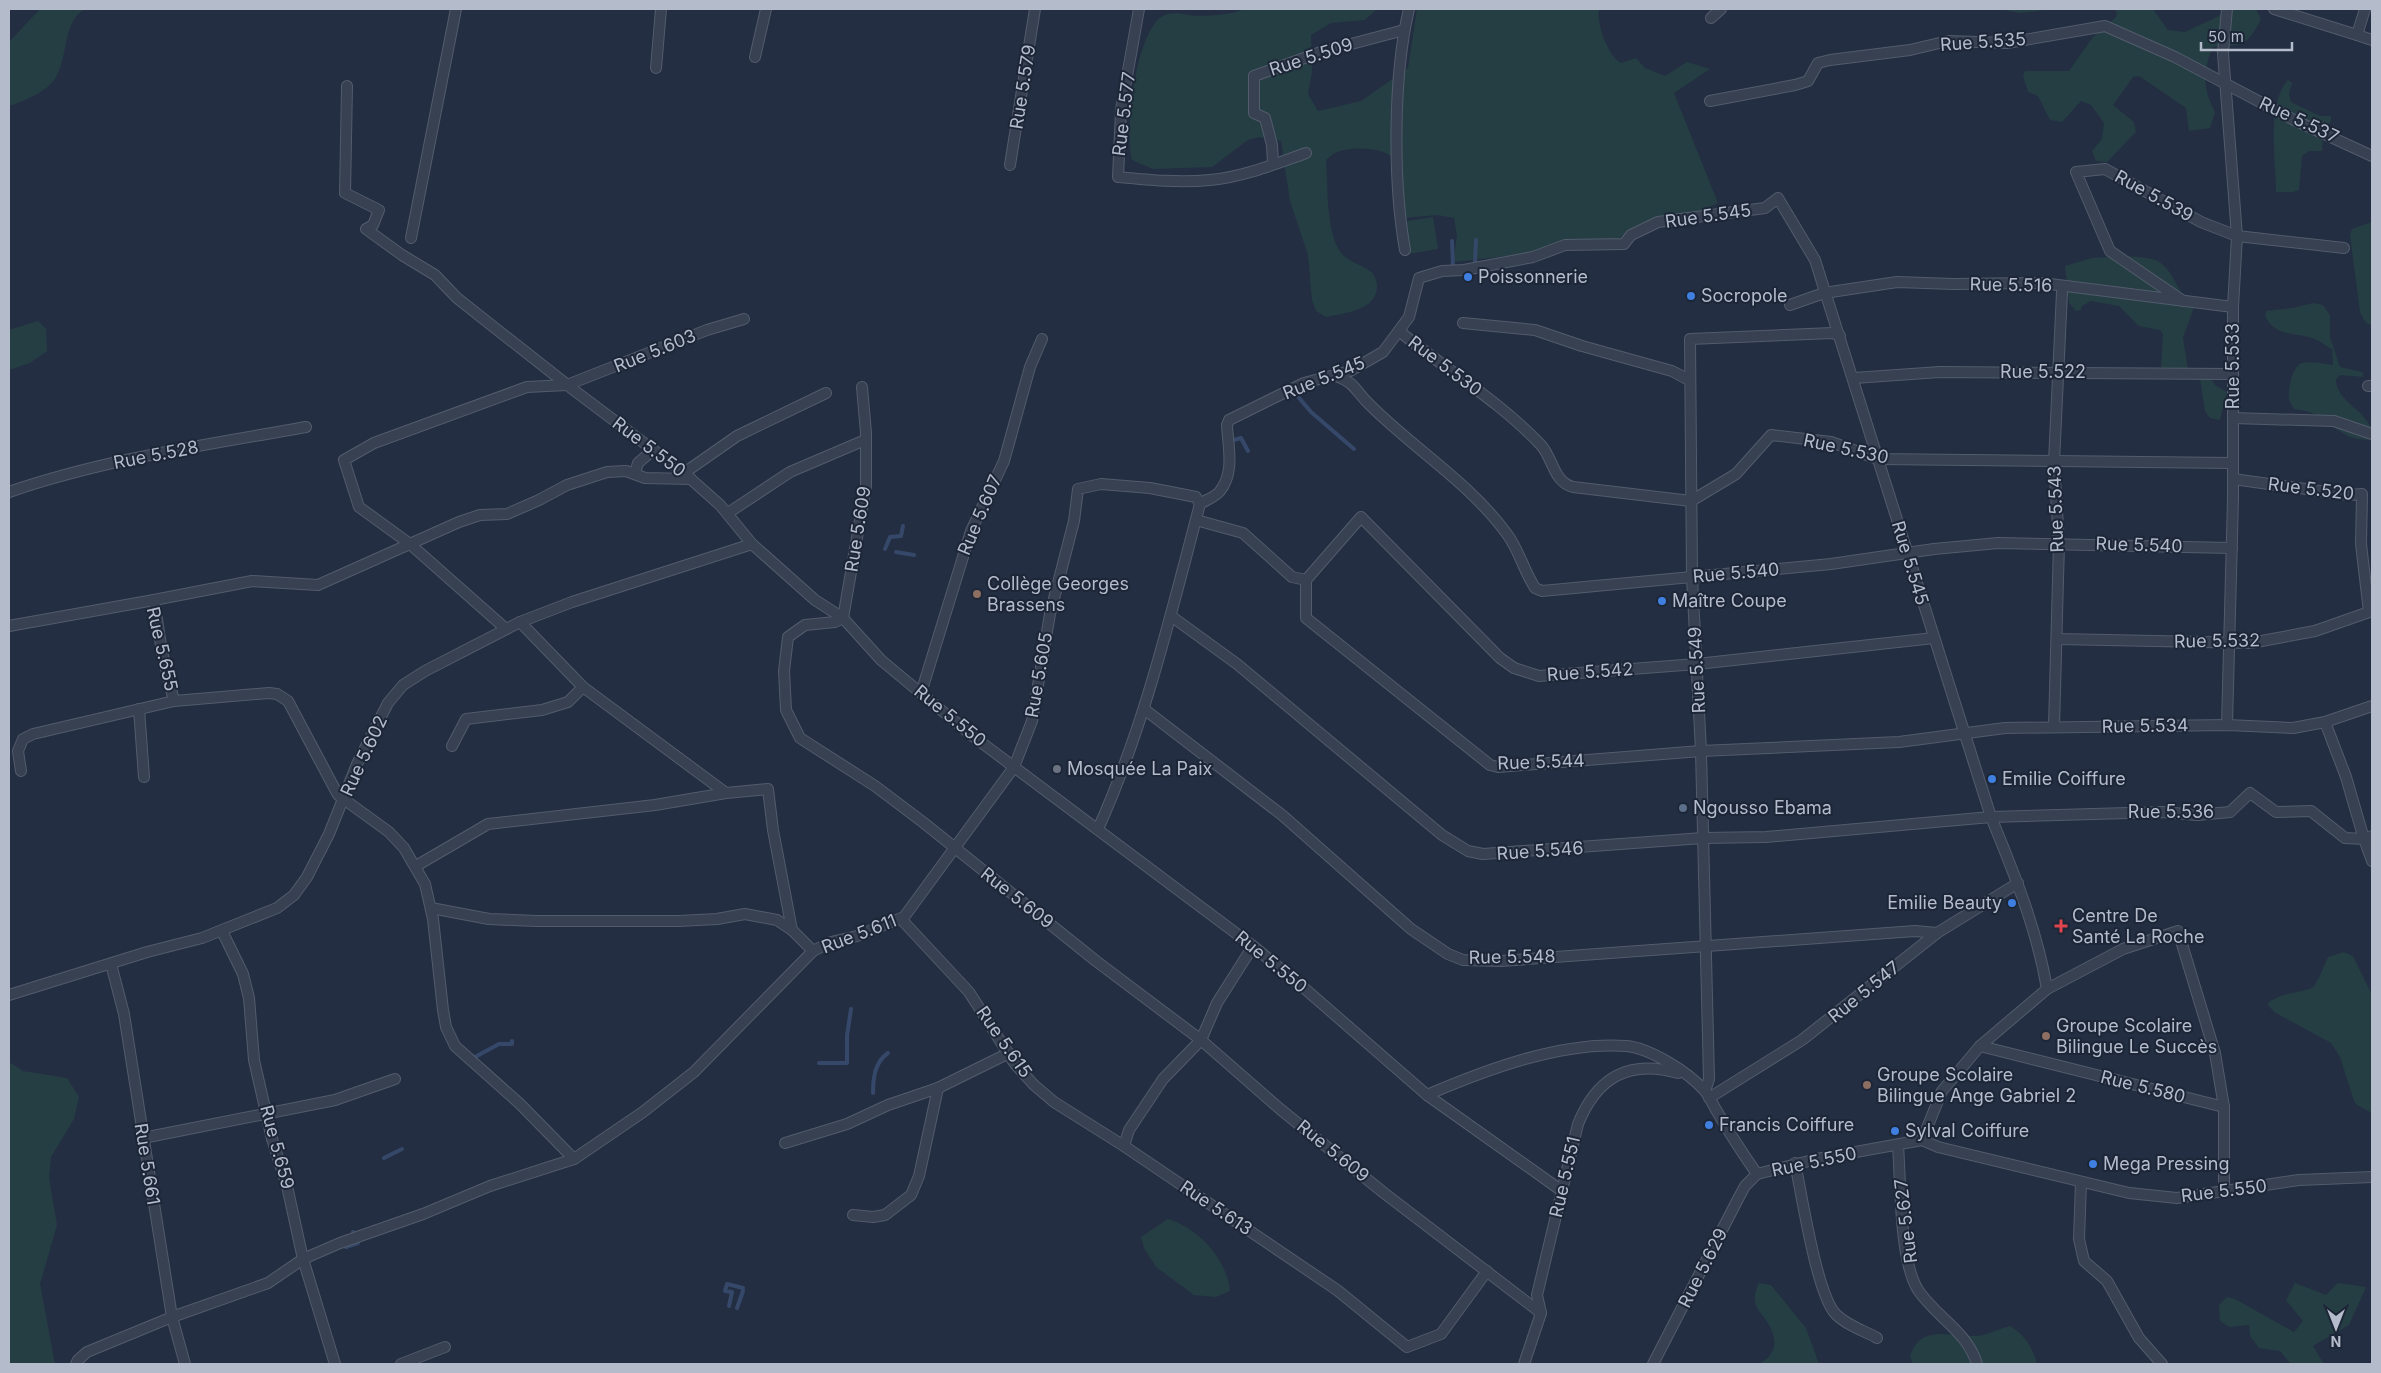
<svg xmlns="http://www.w3.org/2000/svg" width="2381" height="1373" font-family="Inter,sans-serif">
<style>
.green{fill:#253e43}
.lines{fill:none;stroke-linecap:round;stroke-linejoin:round}
.stream{stroke:#36486a;stroke-width:4}
.minor-casing{stroke:#525c6c;stroke-width:12}
.minor{stroke:#384151;stroke-width:10}
.shop-dot{fill:#3f7fe0;stroke:#1c2637;stroke-width:2}
.education-dot{fill:#8d6e63;stroke:#1c2637;stroke-width:2}
.worship-dot{fill:#6b7280;stroke:#1c2637;stroke-width:2}
.service-dot{fill:#5c6f8a;stroke:#1c2637;stroke-width:2}
.health-dot{fill:#e0444e;stroke:#1c2637;stroke-width:2}
.labels{text-anchor:middle;stroke-width:4;stroke-linejoin:round;paint-order:stroke}
.street-label{font-size:18px;fill:#b4bccc;stroke:#1c2637}
.poi-label{font-size:18px;fill:#b4bccc;stroke:#1c2637;text-anchor:start}
</style>
<rect width="100%" height="100%" fill="#232e42"/>
<!-- green -->
<g class="green">
<path d="M40 9H85C63 21 68 55 57 75 50 91 24 101 9 106V42Z"/>
<path d="M1244 9H1377L1365 20 1331 23 1311 35 1312 72 1308 94 1318 111 1361 101 1408 68 1417 9H1599C1596 23 1608 56 1621 63L1636 58 1645 68 1665 76 1687 62 1710 69 1674 93 1718 203 1700 212 1644 222 1616 240 1559 242 1527 254 1453 262 1457 236 1454 218 1437 215 1403 218C1404 199 1405 180 1396 162 1388 146 1349 146 1335 153 1332 154 1329 158 1326 160 1328 185 1326 226 1338 248 1345 262 1360 263 1371 272 1375 275 1377 282 1377 286 1377 311 1344 313 1326 317L1316 311 1312 300 1308 255 1290 201 1281 141 1259 137 1248 140 1212 167 1153 169 1132 160C1124 133 1136 20 1168 14 1176 12 1187 15 1195 16 1208 16 1232 15 1244 9Z"/>
<polygon points="2000,9 2050,9 2020,13"/>
<path d="M2114 9H2153L2168 30 2185 32 2217 17 2227 9H2256L2261 19C2247 47 2242 45 2213 47 2202 71 2203 89 2215 112L2210 128 2189 131 2186 108 2139 76 2133 77 2113 105 2134 122 2136 132 2107 162 2096 161 2092 151 2102 139 2104 123 2091 105 2081 101 2062 122 2050 120 2038 96 2028 92 2023 76 2025 71H2069L2093 37 2116 17 2117 12Z"/>
<path d="M2288 80 2292 83 2289 94 2291 102 2320 116H2331V121L2323 134 2322 151H2309L2302 156 2299 190 2293 192H2276C2276 161 2266 104 2288 80Z"/>
<polygon points="1433,217 1438,249 1408,254 1402,222"/>
<polygon points="2372,222 2372,326 2365,322 2360,312 2350,235 2352,229"/>
<path d="M2125 256C2164 259 2163 259 2182 294L2189 296 2195 304 2183 338 2188 370 2209 376 2215 385 2227 392 2220 420 2210 418 2205 411 2200 378 2176 376 2161 367 2163 334 2160 330 2139 326 2119 306 2091 301 2082 306 2081 310 2076 311 2069 303 2065 266 2092 258Z"/>
<path d="M2313 303 2323 305 2330 315V337L2340 367 2362 372 2364 377 2340 375 2336 379C2335 402 2372 412 2372 435L2369 440C2362 439 2352 439 2346 435 2323 422 2324 413 2294 409 2292 406 2290 402 2289 399 2288 390 2292 366 2302 363 2311 361 2324 364 2333 365L2332 349C2326 346 2319 340 2312 338 2292 332 2276 337 2265 316L2266 311 2293 308Z"/>
<polygon points="38,321 46,329 47,351 30,363 9,370 9,330"/>
<path d="M2344 952 2353 956 2372 995V1113L2357 1105 2354 1101 2340 1057 2331 1043 2274 1012 2267 1004C2280 991 2308 993 2314 986 2320 978 2324 965 2328 957Z"/>
<polygon points="9,1062 23,1071 67,1078 79,1097 74,1119 51,1157 49,1178 57,1225 40,1284 55,1364 9,1364"/>
<path d="M1168 1219C1198 1228 1227 1259 1230 1291L1216 1297 1194 1295 1156 1267 1144 1248 1141 1237Z"/>
<path d="M1759 1283 1771 1285 1806 1328 1819 1364H1759C1775 1355 1779 1343 1769 1325 1766 1318 1758 1312 1756 1305 1753 1297 1756 1290 1759 1283Z"/>
<polygon points="2295,1283 2326,1295 2338,1283 2366,1287 2349,1325 2313,1346 2324,1364 2291,1364 2280,1351 2259,1348 2250,1336 2249,1325 2229,1327 2220,1321 2219,1305 2227,1297 2235,1299 2294,1332 2303,1321 2286,1300"/>
<path d="M2010 1326C2025 1335 2033 1348 2037 1364H1913L1910 1356C1921 1323 1950 1337 1976 1336 1987 1335 1999 1329 2010 1326Z"/>
</g>
<g class="lines">
<!-- stream -->
<g class="stream">
<polyline points="1452,241 1453,266"/>
<polyline points="1475,263 1476,240"/>
<polyline points="1294,392 1311,412 1354,449"/>
<polyline points="1234,440 1241,438 1248,451"/>
<polyline points="885,549 890,537 901,536 903,526"/>
<polyline points="896,552 914,555"/>
<polyline points="475,1057 499,1044 512,1044 512,1041"/>
<polyline points="819,1063 847,1063 847,1036 851,1009"/>
<path d="M873 1093C873 1077 875 1062 888 1053"/>
<polyline points="384,1158 402,1149"/>
<polyline points="346,1247 358,1243 353,1232"/>
<polyline points="729,1306 732,1292 725,1291 727,1284 743,1288"/>
<polyline points="737,1308 743,1291"/>
</g>
<!-- minor casing -->
<g class="minor-casing">
<g id="minor">
<path d="M1139 9 1121 110 1118 177C1149 180 1179 183 1210 180 1243 177 1275 164 1306 153"/>
<polyline points="2274,9 2357,35 2365,9"/>
<polyline points="1711,18 1721,9"/>
<polyline points="2357,35 2372,40"/>
<polyline points="755,57 766,9"/>
<polyline points="656,68 661,9"/>
<path d="M347 86 345 193 379 210 373 225 366 229 402 255 435 275 457 298 575 391 684 473 720 505 752 544 815 600 843 618 881 660 970 734 1253 946 1304 988 1427 1095C1485 1070 1562 1041 1626 1046 1650 1048 1688 1072 1704 1090 1710 1096 1713 1106 1718 1113 1730 1134 1743 1154 1757 1174L1817 1159 1922 1140 1938 1147 2129 1193 2177 1198 2299 1180 2372 1177"/>
<polyline points="1710,101 1795,85 1808,81 1818,63 1830,60 1910,50 1948,41 2007,43 2105,26 2175,57 2294,120 2372,156"/>
<polyline points="1273,164 1272,145 1265,118 1254,113 1254,76 1321,52 1404,30"/>
<polyline points="1010,165 1035,9"/>
<polyline points="411,238 456,9"/>
<path d="M1405 250C1393 182 1393 76 1409 9"/>
<polyline points="2183,301 2110,251 2076,172 2105,169 2201,222 2237,236 2344,248"/>
<polyline points="1790,305 1824,293 1897,282 1953,284 2042,283 2233,307"/>
<polyline points="1463,323 1535,330 1582,346 1672,371 1689,380"/>
<path d="M1399 331C1445 369 1498 400 1540 444 1553 457 1553 482 1573 487L1691 501 1736 474 1771 435 1831 442 1878 459 2232 463"/>
<path d="M1336 376C1356 383 1356 392 1370 405 1414 449 1469 482 1507 534 1519 550 1524 571 1535 588L1542 591 1831 564 1934 549 1998 543 2232 548"/>
<polyline points="1854,378 1940,372 2233,374"/>
<polyline points="2368,386 2372,386"/>
<polyline points="862,387 866,433 866,486 843,618 835,622 805,625 788,637 784,671 786,710 800,738 875,786 924,823 1096,961 1201,1040 1280,1109 1384,1193 1541,1313"/>
<polyline points="2233,418 2334,421 2372,434"/>
<polyline points="635,473 638,463 653,450"/>
<polyline points="684,473 737,436 826,393"/>
<polyline points="2233,479 2349,495 2362,494 2361,544 2369,612"/>
<path d="M9 492C105 459 206 445 306 427"/>
<polyline points="728,513 790,472 865,440"/>
<polyline points="1196,520 1243,533 1292,577 1306,580 1306,618 1490,765 1498,767 1701,751 1899,742 2005,728 2227,725 2293,728 2325,722 2346,777 2364,839 2372,836"/>
<polyline points="1306,580 1361,517 1500,658 1514,668 1539,676 1697,664 1934,638"/>
<polyline points="154,600 252,581 318,585 459,522 480,515 507,514 539,500 567,485 607,472 626,471 645,478 691,479"/>
<polyline points="1171,616 1237,664 1442,835 1468,851 1483,854 1703,838 1766,837 1991,817 2163,812 2197,815 2230,812 2250,793 2276,812 2311,811 2345,838 2364,839 2372,861"/>
<polyline points="520,622 583,687 726,793 768,789 773,830 792,930 813,951 831,942 857,936 904,917 1014,767 1032,721 1050,614 1074,521 1078,489 1101,484 1150,488 1196,497 1200,504"/>
<polyline points="9,626 154,600 162,652 174,701 269,693 277,694 288,701 338,795 389,832 404,848 425,884 433,919 443,1010 446,1027 455,1046 520,1104 574,1159"/>
<polyline points="506,629 410,544 359,507 344,460 374,443 527,387 567,385 707,330 744,319"/>
<polyline points="2057,639 2251,643 2315,631 2372,611"/>
<polyline points="921,693 971,531 1004,461 1030,367 1042,339"/>
<polyline points="139,709 144,777"/>
<polyline points="1144,709 1282,815 1411,929 1448,954 1463,960 1501,961 1915,931 1937,933"/>
<polyline points="2325,722 2372,706"/>
<polyline points="2227,725 2233,499 2233,307 2237,236 2223,53 2227,9"/>
<polyline points="2054,727 2059,543 2054,462 2062,292"/>
<polyline points="452,746 466,719 542,710 568,702 583,687"/>
<polyline points="21,771 18,751 23,739 33,734 174,701"/>
<path d="M1098 829C1145 725 1171 613 1200 504 1206 500 1217 496 1220 491 1235 472 1228 447 1227 425L1229 420 1304 383 1350 371 1383 352 1409 317 1419 278 1442 271 1464 270 1533 257 1565 245 1624 244 1631 235 1658 222 1765 208 1778 198 1815 260 1991 817C2014 873 2037 929 2047 989L1980 1046 1942 1091 1922 1140"/>
<polyline points="416,866 488,824 655,805 726,793"/>
<polyline points="431,908 489,919 537,921 679,921 717,919 745,914 777,920 792,930"/>
<polyline points="901,919 969,992 1015,1064 1034,1085 1054,1102 1124,1146"/>
<polyline points="222,931 243,974 249,998 254,1060 272,1139 287,1186 303,1259 335,1364"/>
<polyline points="1253,946 1217,1003 1201,1040 1163,1079 1129,1130 1124,1146 1337,1290 1407,1347 1441,1334 1487,1271"/>
<polyline points="111,964 124,1014 172,1317 185,1364"/>
<polyline points="2047,989 2123,949 2178,931 2215,1053 2224,1107"/>
<polyline points="9,995 147,952 202,938 277,908 294,895 307,877 329,834 357,764 388,703 403,685 425,671 520,622 572,602 752,544"/>
<polyline points="1980,1046 2224,1107 2224,1191"/>
<polyline points="1705,1091 1709,1079 1701,751 1692,577 1690,339 1833,333 1840,336"/>
<polyline points="1427,1095 1562,1191"/>
<polyline points="1709,1098 1802,1040 1937,933 2018,883"/>
<polyline points="143,1138 335,1100 395,1079"/>
<polyline points="785,1143 847,1124 888,1105 938,1088 1009,1053"/>
<path d="M1898 1146C1901 1183 1899 1259 1918 1290 1936 1317 1967 1331 1977 1364"/>
<path d="M1795 1163C1802 1196 1816 1289 1834 1312 1843 1324 1865 1331 1877 1338"/>
<polyline points="2081,1182 2079,1239 2084,1261 2107,1281 2139,1338 2162,1364"/>
<polyline points="853,1215 873,1217 885,1215 911,1195 919,1176 938,1088"/>
<polyline points="76,1364 78,1360 87,1352 172,1317 268,1283 303,1259 340,1243 423,1214 490,1186 574,1159 643,1112 694,1072 813,951"/>
<polyline points="401,1364 445,1347"/>
<path d="M1524 1364 1541 1313 1537 1295 1578 1124C1597 1077 1629 1059 1678 1073"/>
<polyline points="1653,1364 1738,1199 1745,1186 1757,1174"/>
</g>
</g>
<!-- minor -->
<use href="#minor" class="minor"/>
</g>
<!-- markers -->
<g class="shop-dot">
<circle cx="1468" cy="277" r="5"/>
<circle cx="1691" cy="296" r="5"/>
<circle cx="1662" cy="601" r="5"/>
<circle cx="1992" cy="779" r="5"/>
<circle cx="2012" cy="903" r="5"/>
<circle cx="1709" cy="1125" r="5"/>
<circle cx="1895" cy="1131" r="5"/>
<circle cx="2093" cy="1164" r="5"/>
</g>
<g class="education-dot">
<circle cx="977" cy="594" r="5"/>
<circle cx="2046" cy="1036" r="5"/>
<circle cx="1867" cy="1085" r="5"/>
</g>
<circle class="worship-dot" cx="1057" cy="769" r="5"/>
<circle class="service-dot" cx="1683" cy="808" r="5"/>
<path class="health-dot" d="M2058.5 918.5h5v5h5v5h-5v5h-5v-5h-5v-5h5z"/>
<g class="labels">
<!-- street labels -->
<g class="street-label">
<text transform="translate(1983 42) rotate(-4)" y="6">Rue 5.535</text>
<text transform="translate(1311 57) rotate(-18)" y="6">Rue 5.509</text>
<text transform="translate(1023 87) rotate(-81)" y="6">Rue 5.579</text>
<text transform="translate(1124 114) rotate(-83)" y="6">Rue 5.577</text>
<text transform="translate(2299 120) rotate(25)" y="6">Rue 5.537</text>
<text transform="translate(2154 196) rotate(29)" y="6">Rue 5.539</text>
<text transform="translate(1708 216) rotate(-8)" y="6">Rue 5.545</text>
<text transform="translate(2011 285) rotate(1)" y="6">Rue 5.516</text>
<text transform="translate(655 351) rotate(-22)" y="6">Rue 5.603</text>
<text transform="translate(1445 366) rotate(37)" y="6">Rue 5.530</text>
<text transform="translate(2233 366) rotate(-90)" y="6">Rue 5.533</text>
<text x="2043" y="378">Rue 5.522</text>
<text transform="translate(1324 378) rotate(-22)" y="6">Rue 5.545</text>
<text transform="translate(649 447) rotate(37)" y="6">Rue 5.550</text>
<text transform="translate(1846 449) rotate(12)" y="6">Rue 5.530</text>
<text transform="translate(156 455) rotate(-11)" y="6">Rue 5.528</text>
<text transform="translate(2311 489) rotate(7)" y="6">Rue 5.520</text>
<text transform="translate(2056 509) rotate(-92)" y="6">Rue 5.543</text>
<text transform="translate(980 515) rotate(-67)" y="6">Rue 5.607</text>
<text transform="translate(858 529) rotate(-81)" y="6">Rue 5.609</text>
<text transform="translate(2139 545) rotate(2)" y="6">Rue 5.540</text>
<text transform="translate(1910 563) rotate(73)" y="6">Rue 5.545</text>
<text transform="translate(1736 573) rotate(-5)" y="6">Rue 5.540</text>
<text transform="translate(2217 641) rotate(-1)" y="6">Rue 5.532</text>
<text transform="translate(162 649) rotate(77)" y="6">Rue 5.655</text>
<text transform="translate(1697 670) rotate(-93)" y="6">Rue 5.549</text>
<text transform="translate(1590 672) rotate(-4)" y="6">Rue 5.542</text>
<text transform="translate(1039 675) rotate(-80)" y="6">Rue 5.605</text>
<text transform="translate(950 716) rotate(39)" y="6">Rue 5.550</text>
<text transform="translate(2145 726) rotate(-1)" y="6">Rue 5.534</text>
<text transform="translate(364 756) rotate(-65)" y="6">Rue 5.602</text>
<text transform="translate(1541 762) rotate(-2)" y="6">Rue 5.544</text>
<text x="2171" y="818">Rue 5.536</text>
<text transform="translate(1540 851) rotate(-4)" y="6">Rue 5.546</text>
<text transform="translate(1017 898) rotate(38)" y="6">Rue 5.609</text>
<text transform="translate(859 934) rotate(-21)" y="6">Rue 5.611</text>
<text transform="translate(1512 957) rotate(-1)" y="6">Rue 5.548</text>
<text transform="translate(1271 962) rotate(39)" y="6">Rue 5.550</text>
<text transform="translate(1864 992) rotate(-39)" y="6">Rue 5.547</text>
<text transform="translate(1004 1042) rotate(55)" y="6">Rue 5.615</text>
<text transform="translate(2143 1087) rotate(14)" y="6">Rue 5.580</text>
<text transform="translate(277 1147) rotate(75)" y="6">Rue 5.659</text>
<text transform="translate(1333 1151) rotate(39)" y="6">Rue 5.609</text>
<text transform="translate(1814 1162) rotate(-12)" y="6">Rue 5.550</text>
<text transform="translate(147 1164) rotate(81)" y="6">Rue 5.661</text>
<text transform="translate(1565 1177) rotate(-77)" y="6">Rue 5.551</text>
<text transform="translate(2224 1191) rotate(-7)" y="6">Rue 5.550</text>
<text transform="translate(1216 1208) rotate(34)" y="6">Rue 5.613</text>
<text transform="translate(1906 1221) rotate(-97)" y="6">Rue 5.627</text>
<text transform="translate(1703 1268) rotate(-63)" y="6">Rue 5.629</text>
</g>
<!-- poi labels -->
<g class="poi-label">
<text x="1478" y="283">Poissonnerie</text>
<text x="1701" y="302">Socropole</text>
<text x="987" y="590">Collège Georges<tspan x="987" dy="21">Brassens</tspan></text>
<text x="1672" y="607">Maître Coupe</text>
<text x="1067" y="775">Mosquée La Paix</text>
<text x="2002" y="785">Emilie Coiffure</text>
<text x="1693" y="814">Ngousso Ebama</text>
<text x="2002" y="909" text-anchor="end">Emilie Beauty</text>
<text x="2072" y="922">Centre De<tspan x="2072" dy="21">Santé La Roche</tspan></text>
<text x="2056" y="1032">Groupe Scolaire<tspan x="2056" dy="21">Bilingue Le Succès</tspan></text>
<text x="1877" y="1081">Groupe Scolaire<tspan x="1877" dy="21">Bilingue Ange Gabriel 2</tspan></text>
<text x="1719" y="1131">Francis Coiffure</text>
<text x="1905" y="1137">Sylval Coiffure</text>
<text x="2103" y="1170">Mega Pressing</text>
</g>
</g>
<!-- border -->
<rect width="2381" height="1373" fill="none" stroke="#b4bccc" stroke-width="20"/>
<!-- north arrow -->
<g transform="translate(2336 1328) rotate(180)" stroke="#1c2637" stroke-width="4" paint-order="stroke">
<path d="M0-4L9 19L0 12L-9 19Z" fill="#b4bccc"/>
<text y="-8" font-size="14" font-weight="bold" text-anchor="middle" fill="#b4bccc">N</text>
</g>
<!-- scale -->
<path d="M2201 42v8h91v-8" fill="none" stroke="#b4bccc" stroke-width="2.5"/>
<text x="2208" y="42" font-size="15" fill="#b4bccc" stroke="#1c2637" stroke-width="4" paint-order="stroke">50 m</text>
</svg>
